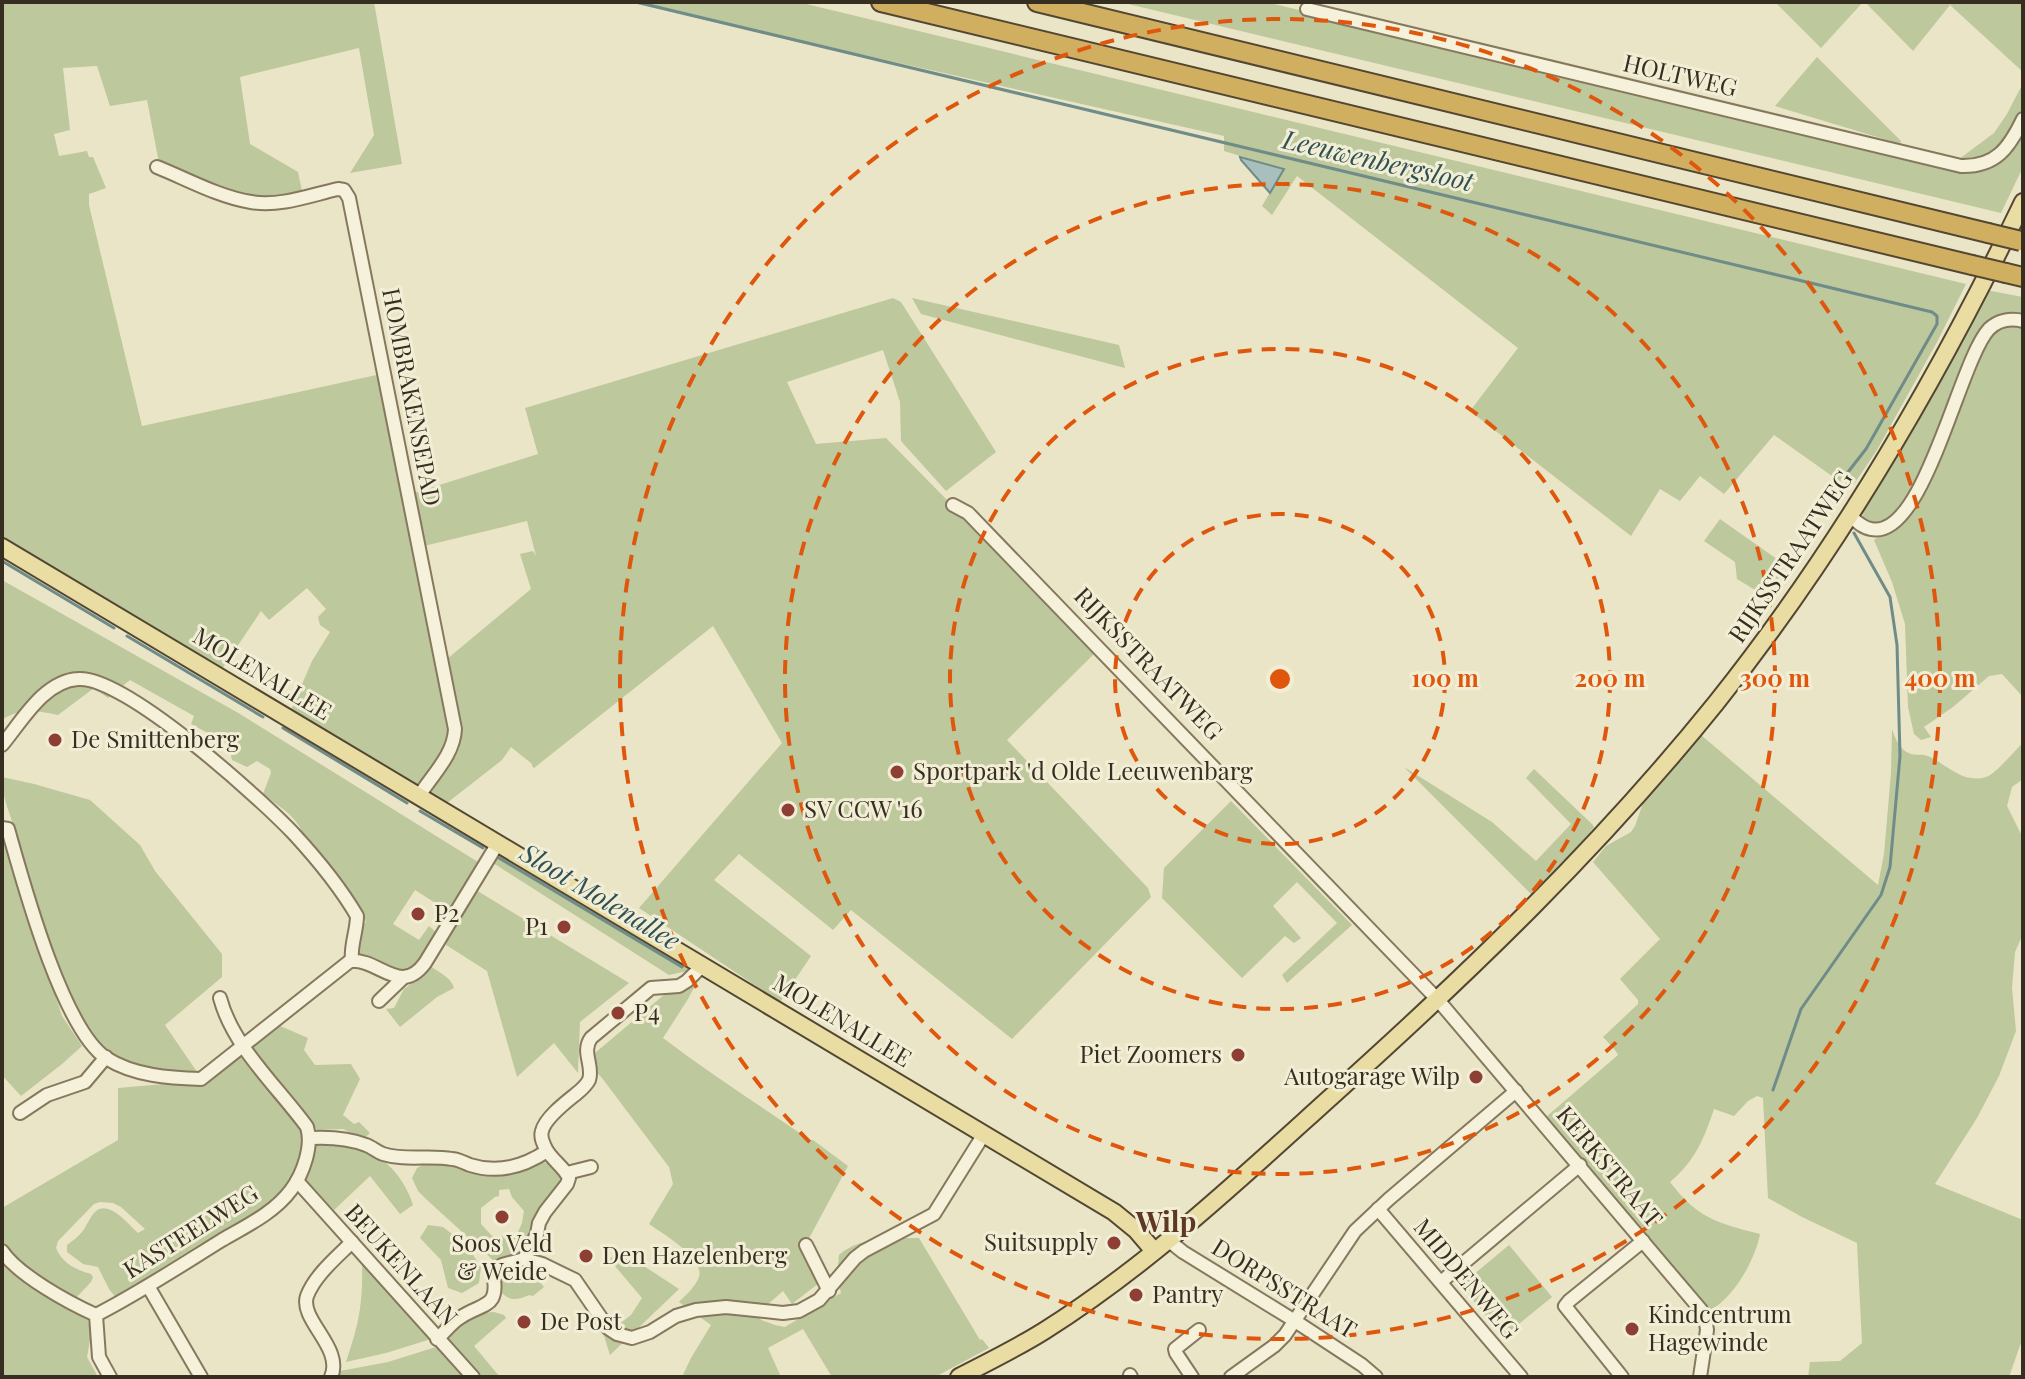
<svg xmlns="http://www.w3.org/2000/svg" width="2025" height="1379" font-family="'Playfair Display',serif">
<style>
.green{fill:#bdc89c}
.water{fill:#a8bfbb;stroke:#6f8c89;stroke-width:2}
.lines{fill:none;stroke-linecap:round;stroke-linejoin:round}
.stream{stroke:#6f8c89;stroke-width:3}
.minor-casing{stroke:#85785e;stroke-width:16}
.major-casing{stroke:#534632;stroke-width:20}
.highway-casing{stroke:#534632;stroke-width:22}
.minor{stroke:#f6f1da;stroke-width:12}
.major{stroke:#eadda3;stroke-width:16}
.highway{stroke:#d1af61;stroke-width:18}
.highway-bridge-casing{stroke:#534632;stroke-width:22;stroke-linecap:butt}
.highway-bridge{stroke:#d1af61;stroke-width:18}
.ring{fill:none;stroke:#df570d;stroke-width:4;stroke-dasharray:14 10}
.poi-dot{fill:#8e3f34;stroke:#f2eed6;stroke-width:3}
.labels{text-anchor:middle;stroke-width:6;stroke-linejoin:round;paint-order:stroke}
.street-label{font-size:24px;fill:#362e21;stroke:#f2eed6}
.poi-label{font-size:24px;fill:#362e21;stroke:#f2eed6;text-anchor:start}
.water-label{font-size:26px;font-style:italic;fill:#315255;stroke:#f2eed6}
.quarter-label{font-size:28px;font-weight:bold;fill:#5f3824;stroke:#f2eed6}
.centre{fill:#df570d;stroke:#f2eed6;stroke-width:4}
.ring-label{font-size:24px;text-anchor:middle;font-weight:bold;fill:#df570d;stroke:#f2eed6;stroke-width:6;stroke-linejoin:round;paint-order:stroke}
</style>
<rect width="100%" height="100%" fill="#eae5c7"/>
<!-- green -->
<g class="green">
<path d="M2 2H374L402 164 350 173 374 135 359 48 240 77 250 144 298 172 302 191C288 194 274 199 259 198 233 197 185 173 159 163L147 100 110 106 97 66 63 68 70 130 54 134 59 156 87 151 89 157H93L106 188 89 194V205L142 426 381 374 448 716V743L419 786 291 710 312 661 330 632 320 625 318 617 326 609 307 588 269 620 261 611 222 669 2 538Z"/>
<polygon points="629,2 798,2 1966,284 1937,342 1877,450 1854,484 1849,485 1839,481 1774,435 1724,494 1700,476 1680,501 1660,489 1631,536 1470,411 1518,348 1297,176 1272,215 1262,206 1284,169 1224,151 1224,136 868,56 811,45"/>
<polygon points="1120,2 1266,2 1953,168 1978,167 2023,125 2023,167 2001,213"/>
<polygon points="1775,2 1863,2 1821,48"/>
<polygon points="1865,2 1947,2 1950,5 1953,2 2023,2 2023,72 1950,5 1913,51"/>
<polygon points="1817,57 1901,141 1900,144 1775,106"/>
<polygon points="2023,83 2023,113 2013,131 1999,150 1977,162 1955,162 1994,133 2007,114"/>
<polygon points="1986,290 2023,297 2023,318 1996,319 1918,485 1890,520 1871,525 1863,517 1862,506"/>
<path d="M893 298 901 302 996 452 946 491 901 441 900 402 883 350 787 382 816 444 886 438 946 499 966 515 1097 651 1007 740 1148 888 1151 897 1012 1039 851 910 833 930 739 854 714 880 811 956 780 1002 639 908 782 743 713 626 534 768 532 766V764L511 747 502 760 447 803 430 793C440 777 456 761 460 743 464 721 452 682 447 659L531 589 520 554 533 551 536 556 527 521 424 546 414 493 538 454 525 408Z"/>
<polygon points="912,298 1119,345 1125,368 921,314"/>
<polygon points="2006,324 2023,325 2023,697 2002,674 1989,676 1953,707 1924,727 1931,737 1921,740 1914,734 1908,707 1905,624 1892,582 1874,540 1896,524 1986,338"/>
<polygon points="1720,519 1784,564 1770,599 1737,579 1735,562 1704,541"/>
<path d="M2 580 240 714 478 862 444 921 435 916 440 906 415 890 393 924 419 940 429 926 437 933 413 968 402 972 354 953V932L366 922 351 895 303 834C296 815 278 806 263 794L271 773 270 769 257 761 247 767 232 760 229 746 225 742 191 724 194 716 130 680 108 698 94 688 58 715C37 711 21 707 2 720Z"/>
<path d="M1892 729C1895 738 1898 745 1905 751 1913 757 1920 753 1928 756 1948 765 1962 784 1986 777 1996 774 2014 751 2023 743V779L2012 787 2007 806 2023 838V934L2015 952 2012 988 2016 1031 1999 1076 1977 1118 1935 1184 2023 1220V1337L2009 1377H1808L1810 1362 1840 1361 1862 1343 1857 1243 1802 1217 1768 1198 1763 1098 1757 1096 1748 1101 1734 1116 1714 1109C1704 1139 1695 1161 1670 1182 1698 1219 1718 1223 1760 1234 1755 1260 1734 1298 1710 1310L1546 1117 1618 1055 1615 1050 1603 1037 1638 1004V1000L1620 979 1660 939 1593 862 1606 846 1631 832 1635 826 1643 803 1701 735 1878 885 1884 854 1891 773Z"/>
<polygon points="1404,767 1492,822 1536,861 1571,824 1526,778 1534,769 1593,825 1594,828 1553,874 1531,894"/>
<path d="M2 777 34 784 90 800 140 845 155 871 222 954V977L165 1025 197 1072 192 1074H182L142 1067 108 1054 87 1032 53 959 15 837C13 815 2 803 2 777Z"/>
<polygon points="1231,801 1352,925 1287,983 1282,975 1337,923 1297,882 1273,906 1301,938 1294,943 1285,936 1242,978 1162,898 1164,868"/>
<polygon points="2,833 62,1016 82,1046 62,1064 21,1096 2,1075"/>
<polygon points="501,852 692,970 669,975 493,863"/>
<polygon points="476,890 629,983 580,1022 578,1073 554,1043 517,1077 487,971 443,943"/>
<path d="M428 965C437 971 451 977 454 988L437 997 400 1027 386 1009 394 1008 404 989 419 978Z"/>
<path d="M696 984 688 999 663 1038C710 1074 761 1106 810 1140H813L848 1166 807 1242 817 1251 828 1276 792 1304 783 1291 759 1312 758 1314 761 1320 775 1325 785 1327 841 1293 835 1269 838 1266 839 1255C860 1236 892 1238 919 1238L980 1340 982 1339 989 1348 935 1377H832L803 1329 768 1348 781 1377H682L691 1358 711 1325 679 1302C686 1295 695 1287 699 1277 705 1258 663 1234 649 1224L673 1184 669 1167 602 1078 593 1068 595 1053 665 994Z"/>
<polygon points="278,1025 308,1038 304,1050 315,1065 351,1064 360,1079 343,1115 354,1124 359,1122 370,1133 363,1139 343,1129 317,1130 253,1050 251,1046"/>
<path d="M242 1053 305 1129 300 1161 290 1185 263 1210 117 1299 109 1289 98 1267 83 1264 67 1252V1245C72 1241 78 1237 82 1232 89 1224 93 1204 108 1209 119 1212 130 1226 138 1233L145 1229 121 1207 113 1203 100 1202 94 1204 58 1241 56 1248C62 1263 76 1270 91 1274L93 1277 91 1282 74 1300C55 1288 6 1263 2 1240 0 1230 2 1218 2 1208L118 1140V1088L164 1084 166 1081 205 1083Z"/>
<path d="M317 1144C328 1144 340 1143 350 1145 381 1151 404 1176 413 1205L400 1214 370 1176 334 1210 303 1177Z"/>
<polygon points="539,1161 556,1165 563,1178 563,1184 530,1235 523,1237 518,1232 522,1223 524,1211 512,1197 509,1189 499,1190 499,1196 495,1197 481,1208 481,1224 492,1236 515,1237 519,1242 519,1249 504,1260 494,1261 426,1199 418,1191 412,1178 417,1168 427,1162 454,1162 472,1170"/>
<polygon points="428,1225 443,1227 467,1246 481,1267 479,1283 462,1293 448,1288 441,1260 420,1238"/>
<polygon points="1509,1245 1552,1297 1503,1337 1461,1285"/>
<polygon points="621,1251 679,1289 610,1355 601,1326 618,1325 631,1315 642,1298 609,1259"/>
<polygon points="2,1259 87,1315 91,1334 87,1357 98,1377 2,1377"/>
<path d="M362 1259 431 1339 386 1353 346 1362C360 1321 363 1302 362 1259Z"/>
<path d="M524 1264 544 1287 533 1296 529 1295C514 1302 507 1300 496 1287 502 1271 507 1266 524 1264Z"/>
<polygon points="494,1312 504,1315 506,1318 474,1346 500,1377 481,1377 445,1336 479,1313"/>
<polygon points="436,1347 464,1377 339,1377 340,1371 388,1362"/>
</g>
<!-- water -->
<polygon class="water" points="1240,157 1284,169 1270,193 1241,160"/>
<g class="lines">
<!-- stream -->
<g class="stream">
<polyline points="636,2 1932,312 1937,316 1937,324 1866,449 1848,472"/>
<polyline points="2,561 114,628"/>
<polyline points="127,636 263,717"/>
<polyline points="283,728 407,803"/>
<polyline points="420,811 483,848"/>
<polyline points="499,858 682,967"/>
<polyline points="1773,1090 1801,1009 1881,895 1890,867 1900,756 1897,645 1890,597 1854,533"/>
</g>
<!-- minor casing -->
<g class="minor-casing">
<g id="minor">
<path d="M1307 9 1961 166C1996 167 2009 148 2023 119"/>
<path d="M157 167C187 179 219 197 251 202 280 207 311 195 338 189L344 190 349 198 455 729C454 755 432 775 419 796"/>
<polyline points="953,505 968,513 1438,1000 1701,1310 1706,1323 1707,1330 1700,1377"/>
<path d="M1850 516C1856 521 1863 528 1871 529 1924 541 1959 361 1989 329 1998 320 2011 318 2023 321"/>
<path d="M2 745C22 721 44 681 78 679 124 675 261 799 294 834 317 859 340 887 357 916 357 931 350 946 352 961"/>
<path d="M2 828 8 829C23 882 62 1028 106 1058 134 1076 170 1078 201 1079L350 961C379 958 400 997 425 963L498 843"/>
<polyline points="379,1001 404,977"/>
<polyline points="20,1113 47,1095 85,1082 106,1057"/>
<path d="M311 1138C330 1137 348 1138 366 1145 372 1147 377 1152 383 1154 405 1161 430 1155 452 1159 458 1159 464 1163 470 1165 498 1174 523 1167 547 1151"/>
<polyline points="567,1173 591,1167"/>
<polyline points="297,1181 473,1377"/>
<polyline points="1378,1209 1521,1377"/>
<polyline points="1168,1240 1183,1252 1295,1321 1362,1365 1376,1377"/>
<polyline points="806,1245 829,1291"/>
<path d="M2 1251C18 1275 69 1303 96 1315 139 1293 180 1266 222 1240 246 1226 274 1213 291 1190 303 1174 313 1146 307 1127 278 1087 233 1047 220 998"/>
<polyline points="524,1259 542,1264 575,1280 608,1328 617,1334 632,1338 650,1332 676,1316 696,1310 726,1307 783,1313 799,1311 819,1300 855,1258 864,1251 934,1214 984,1134"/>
<polyline points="1441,1282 1580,1165"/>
<polyline points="148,1286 201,1377"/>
<polyline points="96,1315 99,1357 110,1377"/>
<path d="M437 1339C445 1332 452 1322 461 1317 484 1302 500 1309 493 1272L502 1265 524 1259 537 1234 539 1223 545 1212 567 1184 569 1178C564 1167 552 1160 546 1149 543 1143 540 1137 542 1131 545 1118 566 1102 576 1094 581 1090 586 1086 589 1080 594 1066 581 1052 591 1038L651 988 679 986 687 981 703 965"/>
<polyline points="1130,1375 1131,1377"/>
<path d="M331 1377C344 1348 299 1320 307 1296 315 1275 337 1257 352 1242"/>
<polyline points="1192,1377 1176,1353 1175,1349 1199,1330"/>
<polyline points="1231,1377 1274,1346 1285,1335 1355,1231 1389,1199 1516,1091"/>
<polyline points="1622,1377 1565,1306 1569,1301 1643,1241"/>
</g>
</g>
<!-- major casing -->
<g class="major-casing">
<g id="major">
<polyline points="2,547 1114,1212 1136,1230 1154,1251"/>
<path d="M959 1377C988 1362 1017 1348 1044 1331 1149 1265 1240 1179 1332 1096 1469 973 1600 847 1716 703 1839 549 1938 379 2023 202"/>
</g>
</g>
<!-- highway casing -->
<g class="highway-casing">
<g id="highway">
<polyline points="881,2 1972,265"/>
<polyline points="1037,2 1988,233"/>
<polyline points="2006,273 2023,277"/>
</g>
</g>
<!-- minor -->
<use href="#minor" class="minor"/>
<!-- major -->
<use href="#major" class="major"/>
<!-- highway -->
<use href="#highway" class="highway"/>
<!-- highway-bridge casing -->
<g class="highway-bridge-casing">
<g id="highway-bridge">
<polyline points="1988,233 2021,241"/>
<polyline points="1972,265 2006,273"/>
</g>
</g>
<!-- highway-bridge -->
<use href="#highway-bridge" class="highway-bridge"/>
</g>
<!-- distance rings -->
<g class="ring">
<circle cx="1280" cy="679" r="165"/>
<circle cx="1280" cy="679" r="330"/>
<circle cx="1280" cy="679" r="495"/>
<circle cx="1280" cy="679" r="660"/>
</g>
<!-- markers -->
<g class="poi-dot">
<circle cx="55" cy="740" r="8"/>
<circle cx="897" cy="772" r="8"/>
<circle cx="788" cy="810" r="8"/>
<circle cx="418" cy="914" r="8"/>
<circle cx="564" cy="927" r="8"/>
<circle cx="618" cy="1013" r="8"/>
<circle cx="1238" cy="1055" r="8"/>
<circle cx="1476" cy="1077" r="8"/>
<circle cx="502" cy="1217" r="8"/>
<circle cx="1114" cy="1243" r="8"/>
<circle cx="586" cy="1256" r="8"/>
<circle cx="1136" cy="1295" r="8"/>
<circle cx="524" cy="1322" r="8"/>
<circle cx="1632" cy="1329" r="8"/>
</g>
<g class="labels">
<!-- street labels -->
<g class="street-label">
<text transform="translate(1680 76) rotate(13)" y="8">HOLTWEG</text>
<text transform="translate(411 397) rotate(79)" y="8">HOMBRAKENSEPAD</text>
<text transform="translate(1791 557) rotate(-56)" y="8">RIJKSSTRAATWEG</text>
<text transform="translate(1148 664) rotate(46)" y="8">RIJKSSTRAATWEG</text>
<text transform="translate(262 674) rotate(31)" y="8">MOLENALLEE</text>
<text transform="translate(842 1021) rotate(31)" y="8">MOLENALLEE</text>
<text transform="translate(1609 1167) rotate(50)" y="8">KERKSTRAAT</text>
<text transform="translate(191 1232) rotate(-32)" y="8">KASTEELWEG</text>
<text transform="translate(401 1265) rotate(48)" y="8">BEUKENLAAN</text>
<text transform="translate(1466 1279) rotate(50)" y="8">MIDDENWEG</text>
<text transform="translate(1284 1289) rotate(32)" y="8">DORPSSTRAAT</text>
</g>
<!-- poi labels -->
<g class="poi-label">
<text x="71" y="748">De Smittenberg</text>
<text x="913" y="780">Sportpark 'd Olde Leeuwenbarg</text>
<text x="804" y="818">SV CCW '16</text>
<text x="434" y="922">P2</text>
<text x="548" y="935" text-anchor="end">P1</text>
<text x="634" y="1021">P4</text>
<text x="1222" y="1063" text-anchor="end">Piet Zoomers</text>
<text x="1460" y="1085" text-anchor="end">Autogarage Wilp</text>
<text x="1098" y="1251" text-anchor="end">Suitsupply</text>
<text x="502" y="1252" text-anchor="middle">Soos Veld<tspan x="502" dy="28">&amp; Weide</tspan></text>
<text x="602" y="1264">Den Hazelenberg</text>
<text x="1152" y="1303">Pantry</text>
<text x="1648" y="1323">Kindcentrum<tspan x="1648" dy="28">Hagewinde</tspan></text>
<text x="540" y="1330">De Post</text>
</g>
<!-- water labels -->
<g class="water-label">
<text transform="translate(1378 161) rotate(13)" y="9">Leeuwenbergsloot</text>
<text transform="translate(600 897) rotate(31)" y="9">Sloot Molenallee</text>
</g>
<!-- quarter labels -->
<g class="quarter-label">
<text x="1166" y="1232">Wilp</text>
</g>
</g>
<circle cx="1280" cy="679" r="12" class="centre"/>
<g class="ring-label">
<text x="1445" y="687">100 m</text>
<text x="1610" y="687">200 m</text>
<text x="1775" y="687">300 m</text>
<text x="1940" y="687">400 m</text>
</g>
<!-- border -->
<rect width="2025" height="1379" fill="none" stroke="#362e21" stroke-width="8"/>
</svg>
